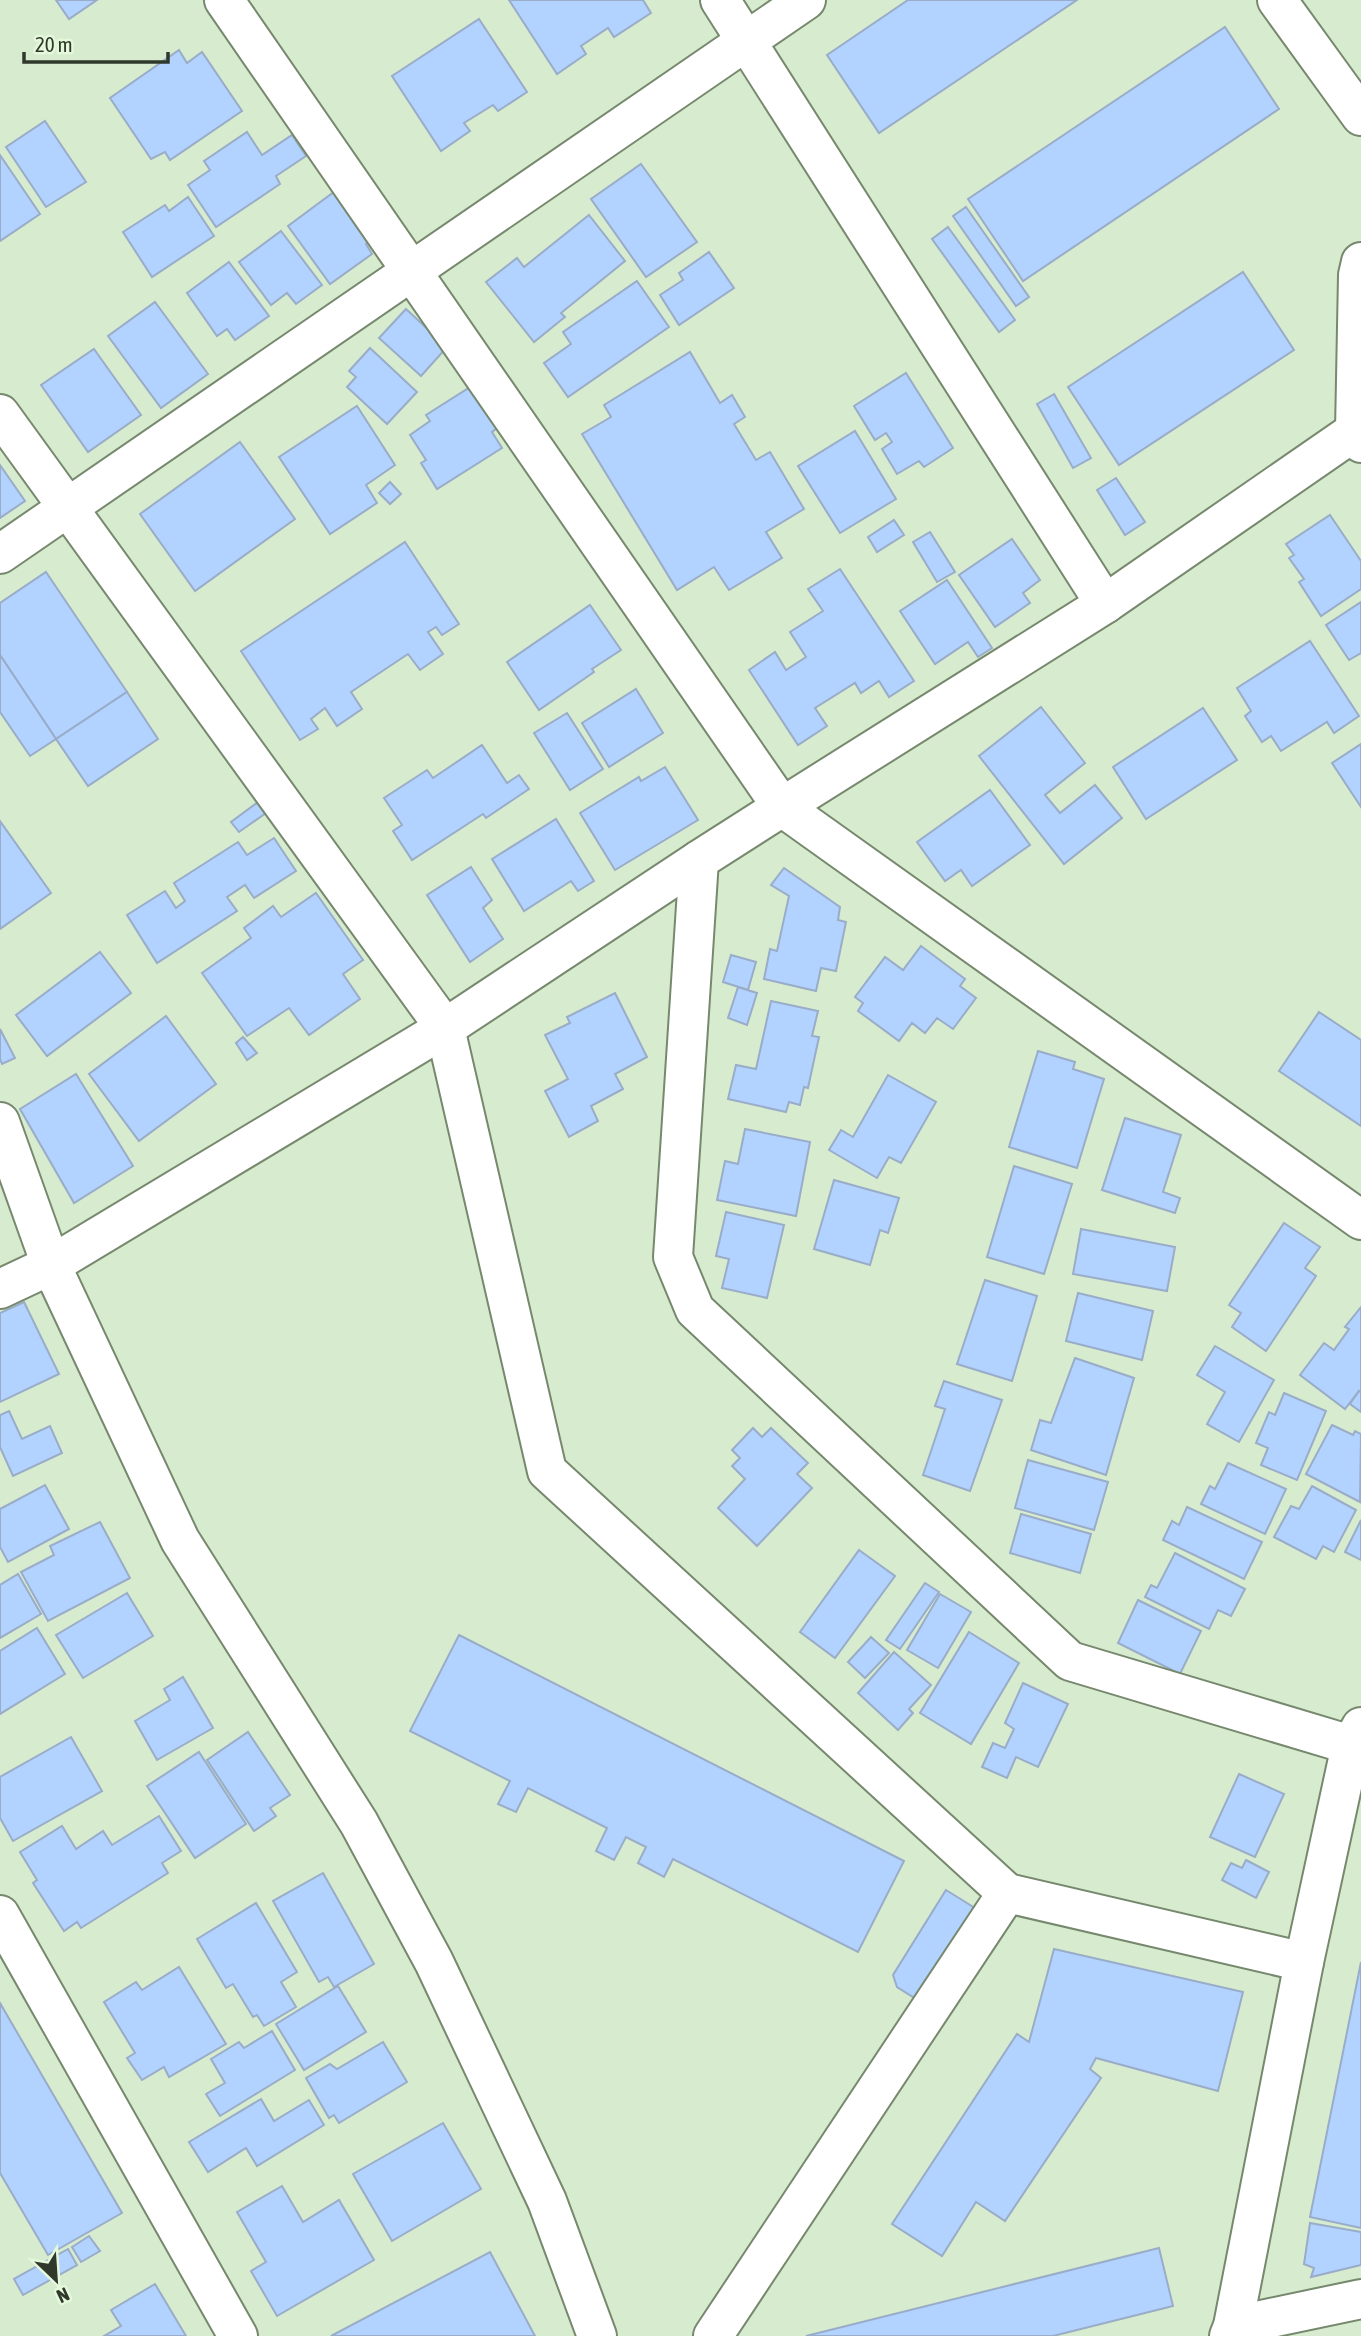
<svg xmlns="http://www.w3.org/2000/svg" width="1361" height="2336" font-family="'Asap Condensed',sans-serif">
<style>
.building{fill:#b2d2ff;stroke:#99acc8;stroke-width:2}
.lines{fill:none;stroke-linecap:round;stroke-linejoin:round}
.minor-casing{stroke:#76886d;stroke-width:42}
.minor{stroke:#fff;stroke-width:38}
</style>
<rect width="100%" height="100%" fill="#d7ecce"/>
<!-- building -->
<g class="building">
<polygon points="56,0 97,0 69,19"/>
<polygon points="509,0 643,0 651,13 614,37 608,28 581,46 586,54 557,74"/>
<polygon points="908,0 1077,0 879,133 827,55"/>
<polygon points="479,19 527,92 498,111 493,105 464,123 470,131 441,151 392,76"/>
<polygon points="1225,27 1279,109 1023,281 968,199"/>
<polygon points="179,50 187,63 202,52 242,111 170,160 165,152 151,159 110,98"/>
<polygon points="45,121 86,182 46,207 6,147"/>
<polygon points="247,132 262,155 292,135 306,156 276,176 280,184 216,227 188,185 210,170 204,161"/>
<polygon points="0,155 40,214 0,241"/>
<polygon points="641,164 697,242 646,277 591,199"/>
<polygon points="346,183 377,236 366,244 372,254 330,284 288,226"/>
<polygon points="188,197 214,236 152,277 123,232 165,205 169,211"/>
<polygon points="966,207 1029,297 1016,306 953,216"/>
<polygon points="589,215 625,261 561,313 565,317 534,342 486,282 517,258 524,267"/>
<polygon points="948,227 1015,320 999,332 932,239"/>
<polygon points="281,231 322,285 296,304 287,293 271,305 239,262"/>
<polygon points="709,252 734,288 679,325 660,295 683,280 679,273"/>
<polygon points="229,262 269,316 235,340 227,329 217,336 187,293"/>
<polygon points="1243,272 1294,350 1119,465 1068,387"/>
<polygon points="637,281 669,327 568,397 544,363 571,344 563,332"/>
<polygon points="155,302 208,374 161,408 108,336"/>
<polygon points="406,309 447,347 421,376 379,338"/>
<polygon points="370,348 417,392 387,424 347,387 356,377 349,371"/>
<polygon points="94,349 141,415 88,452 41,385"/>
<polygon points="690,352 720,403 732,395 745,417 734,424 756,460 770,452 804,509 766,532 782,558 729,590 714,567 677,590 582,434 611,417 604,405"/>
<polygon points="906,373 953,448 924,467 919,461 897,474 882,449 892,442 886,433 875,440 854,406"/>
<polygon points="475,384 501,425 492,432 502,448 437,489 421,463 426,460 410,435 430,421 426,415"/>
<polygon points="1054,394 1091,458 1073,468 1037,404"/>
<polygon points="357,406 395,465 366,485 377,503 330,534 279,457"/>
<polygon points="855,431 896,499 840,533 798,466"/>
<polygon points="240,442 295,519 195,591 140,514"/>
<polygon points="0,465 25,501 0,518"/>
<polygon points="1116,478 1145,522 1125,535 1097,490"/>
<polygon points="390,482 401,494 390,504 379,493"/>
<polygon points="1330,515 1361,561 1361,589 1321,616 1299,582 1304,579 1289,558 1294,555 1286,544"/>
<polygon points="894,520 904,535 877,552 868,537"/>
<polygon points="930,532 955,572 937,582 913,542"/>
<polygon points="1012,539 1040,580 1023,593 1030,603 995,627 959,575"/>
<polygon points="405,542 459,624 442,635 436,627 428,632 443,654 420,670 408,654 351,692 362,709 337,726 325,708 311,719 318,729 300,740 241,651"/>
<polygon points="840,569 914,681 889,697 879,681 861,693 855,683 815,708 827,726 798,745 749,670 775,652 786,670 806,657 790,632 823,611 808,589"/>
<polygon points="46,572 127,692 56,739 0,655 0,603"/>
<polygon points="947,580 992,648 978,657 968,642 935,664 900,611"/>
<polygon points="1361,602 1361,653 1349,660 1326,625"/>
<polygon points="590,605 621,650 592,669 594,672 539,710 507,662"/>
<polygon points="1310,641 1359,716 1334,733 1327,722 1281,751 1271,736 1262,742 1245,716 1251,711 1237,688"/>
<polygon points="0,655 56,739 30,756 0,712"/>
<polygon points="636,689 663,733 609,767 582,723"/>
<polygon points="127,692 158,739 88,786 56,739"/>
<polygon points="1041,707 1085,763 1045,795 1060,813 1095,785 1122,818 1064,864 979,756"/>
<polygon points="1203,708 1237,760 1146,819 1113,767"/>
<polygon points="567,713 603,769 570,790 534,733"/>
<polygon points="1361,744 1361,807 1332,763"/>
<polygon points="482,745 507,783 519,775 529,789 486,818 483,814 412,860 393,831 402,825 384,798 427,770 433,778"/>
<polygon points="665,767 698,820 615,870 580,813 639,777 641,781"/>
<polygon points="990,790 1030,845 972,886 961,870 945,881 917,842"/>
<polygon points="258,802 266,813 239,832 231,822"/>
<polygon points="556,819 594,881 578,891 571,881 524,911 492,859"/>
<polygon points="0,821 51,893 0,929"/>
<polygon points="274,838 296,871 254,898 245,885 227,897 237,911 157,963 127,915 165,891 176,908 185,901 174,883 238,842 247,855"/>
<polygon points="471,867 492,900 483,908 503,939 470,962 427,895"/>
<polygon points="784,868 840,907 838,920 846,922 836,971 821,968 816,991 764,979 770,949 777,951 789,896 771,885"/>
<polygon points="316,893 363,960 343,974 360,999 309,1035 289,1008 247,1036 202,973 251,938 244,928 273,906 281,917"/>
<polygon points="921,946 965,979 960,986 976,998 953,1029 937,1018 925,1033 912,1023 899,1041 858,1011 863,1003 855,997 885,957 903,970"/>
<polygon points="100,952 131,993 47,1056 16,1015"/>
<polygon points="731,955 756,962 748,990 723,982"/>
<polygon points="738,987 757,993 747,1025 728,1018"/>
<polygon points="615,993 647,1057 615,1074 623,1089 591,1106 598,1121 569,1137 545,1091 568,1079 545,1035 570,1023 567,1017"/>
<polygon points="771,1001 818,1011 812,1036 819,1037 808,1088 804,1087 800,1105 789,1102 786,1112 728,1099 736,1065 756,1069"/>
<polygon points="1319,1012 1361,1040 1361,1126 1279,1071"/>
<polygon points="166,1016 216,1084 139,1141 89,1074"/>
<polygon points="0,1029 15,1058 2,1064 0,1059"/>
<polygon points="243,1037 257,1053 247,1060 236,1043"/>
<polygon points="1038,1051 1075,1062 1073,1069 1104,1079 1077,1168 1009,1147"/>
<polygon points="76,1074 133,1166 74,1203 20,1109"/>
<polygon points="888,1075 936,1102 901,1163 889,1157 877,1178 829,1150 841,1130 853,1137"/>
<polygon points="1125,1118 1181,1135 1163,1192 1180,1198 1175,1213 1102,1190"/>
<polygon points="745,1129 810,1142 796,1216 717,1200 725,1161 738,1164"/>
<polygon points="1014,1166 1072,1184 1044,1274 987,1257"/>
<polygon points="834,1180 899,1198 888,1233 880,1230 870,1265 814,1249"/>
<polygon points="726,1212 784,1225 767,1298 722,1288 729,1259 716,1256"/>
<polygon points="1284,1223 1320,1247 1305,1268 1316,1276 1266,1351 1232,1327 1241,1313 1229,1305"/>
<polygon points="1081,1229 1175,1247 1167,1291 1073,1274"/>
<polygon points="985,1280 1037,1296 1012,1381 957,1364"/>
<polygon points="1078,1293 1153,1311 1142,1360 1066,1341"/>
<polygon points="24,1302 59,1374 0,1402 0,1313"/>
<polygon points="1361,1307 1361,1393 1359,1391 1345,1409 1300,1375 1324,1343 1334,1350 1349,1329 1345,1327"/>
<polygon points="1215,1346 1274,1380 1239,1442 1207,1424 1225,1392 1197,1375"/>
<polygon points="1075,1358 1134,1378 1106,1475 1031,1450 1040,1420 1051,1423"/>
<polygon points="944,1381 1002,1400 970,1491 923,1475 945,1409 935,1406"/>
<polygon points="1359,1391 1361,1392 1361,1412 1350,1404"/>
<polygon points="1284,1393 1326,1411 1297,1480 1261,1465 1268,1448 1256,1443 1269,1412 1275,1415"/>
<polygon points="9,1411 22,1439 50,1426 62,1453 13,1476 0,1447 0,1415"/>
<polygon points="1332,1425 1353,1435 1355,1431 1361,1434 1360,1502 1306,1474"/>
<polygon points="753,1428 762,1437 771,1428 808,1463 797,1474 812,1488 757,1546 718,1508 745,1479 732,1466 740,1458 732,1450"/>
<polygon points="1028,1460 1108,1482 1094,1530 1015,1508"/>
<polygon points="1228,1463 1286,1489 1265,1534 1201,1504 1210,1486 1215,1489"/>
<polygon points="45,1485 69,1529 8,1562 0,1547 0,1509"/>
<polygon points="1312,1486 1356,1510 1334,1552 1323,1546 1316,1559 1274,1537 1291,1506 1299,1509"/>
<polygon points="1187,1507 1262,1542 1244,1579 1163,1540 1172,1521 1179,1525"/>
<polygon points="1021,1514 1091,1534 1080,1573 1010,1553"/>
<polygon points="1361,1520 1361,1560 1345,1552"/>
<polygon points="100,1522 130,1578 48,1621 21,1572 54,1555 50,1546"/>
<polygon points="859,1550 895,1576 835,1658 800,1632"/>
<polygon points="1175,1553 1245,1589 1231,1616 1218,1610 1209,1629 1145,1597 1151,1585 1157,1588"/>
<polygon points="18,1574 41,1614 0,1638 0,1585"/>
<polygon points="925,1583 939,1592 900,1649 886,1640"/>
<polygon points="127,1593 153,1636 83,1678 56,1635"/>
<polygon points="940,1594 971,1612 938,1668 907,1650"/>
<polygon points="1138,1600 1201,1631 1180,1674 1118,1643"/>
<polygon points="37,1628 65,1674 0,1714 0,1651"/>
<polygon points="969,1632 1019,1663 971,1744 920,1713"/>
<polygon points="459,1635 904,1861 858,1952 673,1859 664,1877 638,1863 646,1847 626,1837 614,1860 596,1851 607,1828 528,1788 516,1812 498,1804 510,1781 410,1731"/>
<polygon points="871,1637 889,1653 865,1678 848,1662"/>
<polygon points="894,1652 931,1685 909,1709 913,1713 898,1730 858,1693"/>
<polygon points="183,1677 213,1728 157,1760 135,1721 170,1700 164,1689"/>
<polygon points="1023,1683 1068,1704 1038,1767 1016,1757 1007,1778 982,1767 993,1743 1005,1748 1014,1729 1005,1723"/>
<polygon points="248,1732 290,1795 270,1808 276,1816 254,1831 207,1760"/>
<polygon points="71,1737 102,1791 13,1841 0,1818 0,1777"/>
<polygon points="199,1752 246,1824 195,1858 147,1786"/>
<polygon points="1239,1774 1284,1794 1255,1857 1210,1837"/>
<polygon points="159,1816 181,1851 162,1863 168,1873 81,1928 77,1922 64,1931 33,1883 37,1880 20,1852 62,1826 76,1849 103,1831 112,1845"/>
<polygon points="1246,1860 1269,1872 1256,1898 1222,1880 1231,1863 1242,1868"/>
<polygon points="323,1873 374,1964 334,1987 328,1977 319,1982 273,1901"/>
<polygon points="946,1890 983,1913 929,2007 897,1987 893,1975"/>
<polygon points="256,1903 297,1972 281,1982 296,2007 264,2026 257,2015 253,2017 233,1984 226,1988 197,1939"/>
<polygon points="1054,1949 1243,1992 1218,2091 1096,2058 1090,2069 1101,2078 1005,2221 976,2202 942,2256 892,2224 1017,2034 1029,2042"/>
<polygon points="1361,1962 1361,2228 1310,2217"/>
<polygon points="179,1967 226,2044 169,2077 164,2067 142,2080 127,2058 135,2053 104,2002 136,1982 142,1990"/>
<polygon points="338,1986 366,2032 304,2070 276,2024"/>
<polygon points="0,2003 122,2213 48,2255 0,2173"/>
<polygon points="272,2031 295,2070 220,2116 206,2094 225,2083 211,2059 239,2042 244,2048"/>
<polygon points="383,2042 407,2082 339,2123 334,2115 329,2118 306,2078 330,2064 337,2069"/>
<polygon points="261,2099 274,2121 309,2100 324,2125 257,2166 246,2148 208,2172 189,2142"/>
<polygon points="443,2123 481,2189 392,2241 353,2174"/>
<polygon points="282,2186 303,2222 339,2200 374,2260 277,2316 251,2271 266,2262 237,2212"/>
<polygon points="1310,2223 1361,2232 1361,2265 1311,2277 1314,2268 1304,2264"/>
<polygon points="89,2236 100,2251 81,2262 72,2247"/>
<polygon points="1159,2248 1173,2306 1053,2336 806,2336"/>
<polygon points="68,2249 77,2265 23,2295 14,2279"/>
<polygon points="490,2252 535,2336 331,2336"/>
<polygon points="155,2284 186,2336 104,2336 121,2326 111,2310"/>
</g>
<g class="lines">
<!-- minor casing -->
<g class="minor-casing">
<g id="minor">
<polyline points="224,0 782,807 1105,604 1355,431"/>
<polyline points="720,0 1105,604"/>
<polyline points="1277,0 1361,116"/>
<polyline points="1361,262 1358,275 1355,431 1361,443"/>
<polyline points="0,414 445,1028 547,1471 1007,1893"/>
<polyline points="0,554 806,0"/>
<polyline points="0,1122 51,1265 180,1540 359,1823 434,1962 547,2201 597,2336"/>
<polyline points="0,1289 51,1265 445,1028 699,860"/>
<polyline points="1351,1745 1070,1661 695,1310 673,1257 699,860 782,807 1361,1220"/>
<polyline points="0,1915 238,2336"/>
<polyline points="1233,2326 1361,2299"/>
<polyline points="713,2336 1007,1893 1304,1962"/>
<polyline points="1229,2336 1233,2326 1304,1962 1351,1745 1361,1727"/>
</g>
</g>
<!-- minor -->
<use href="#minor" class="minor"/>
</g>
<!-- north arrow -->
<g transform="translate(56 2280) rotate(155)" stroke="#e4f9db" stroke-width="5" paint-order="stroke">
<path d="M0-5L12 26L0 18L-12 26Z" fill="#30382c"/>
<text y="-10" font-size="19" font-weight="bold" text-anchor="middle" fill="#30382c">N</text>
</g>
<!-- scale -->
<path d="M24 52v10h144v-10" fill="none" stroke="#30382c" stroke-width="3.5"/>
<text x="35" y="52" font-size="21" fill="#30382c" stroke="#e4f9db" stroke-width="5" paint-order="stroke">20 m</text>
</svg>
